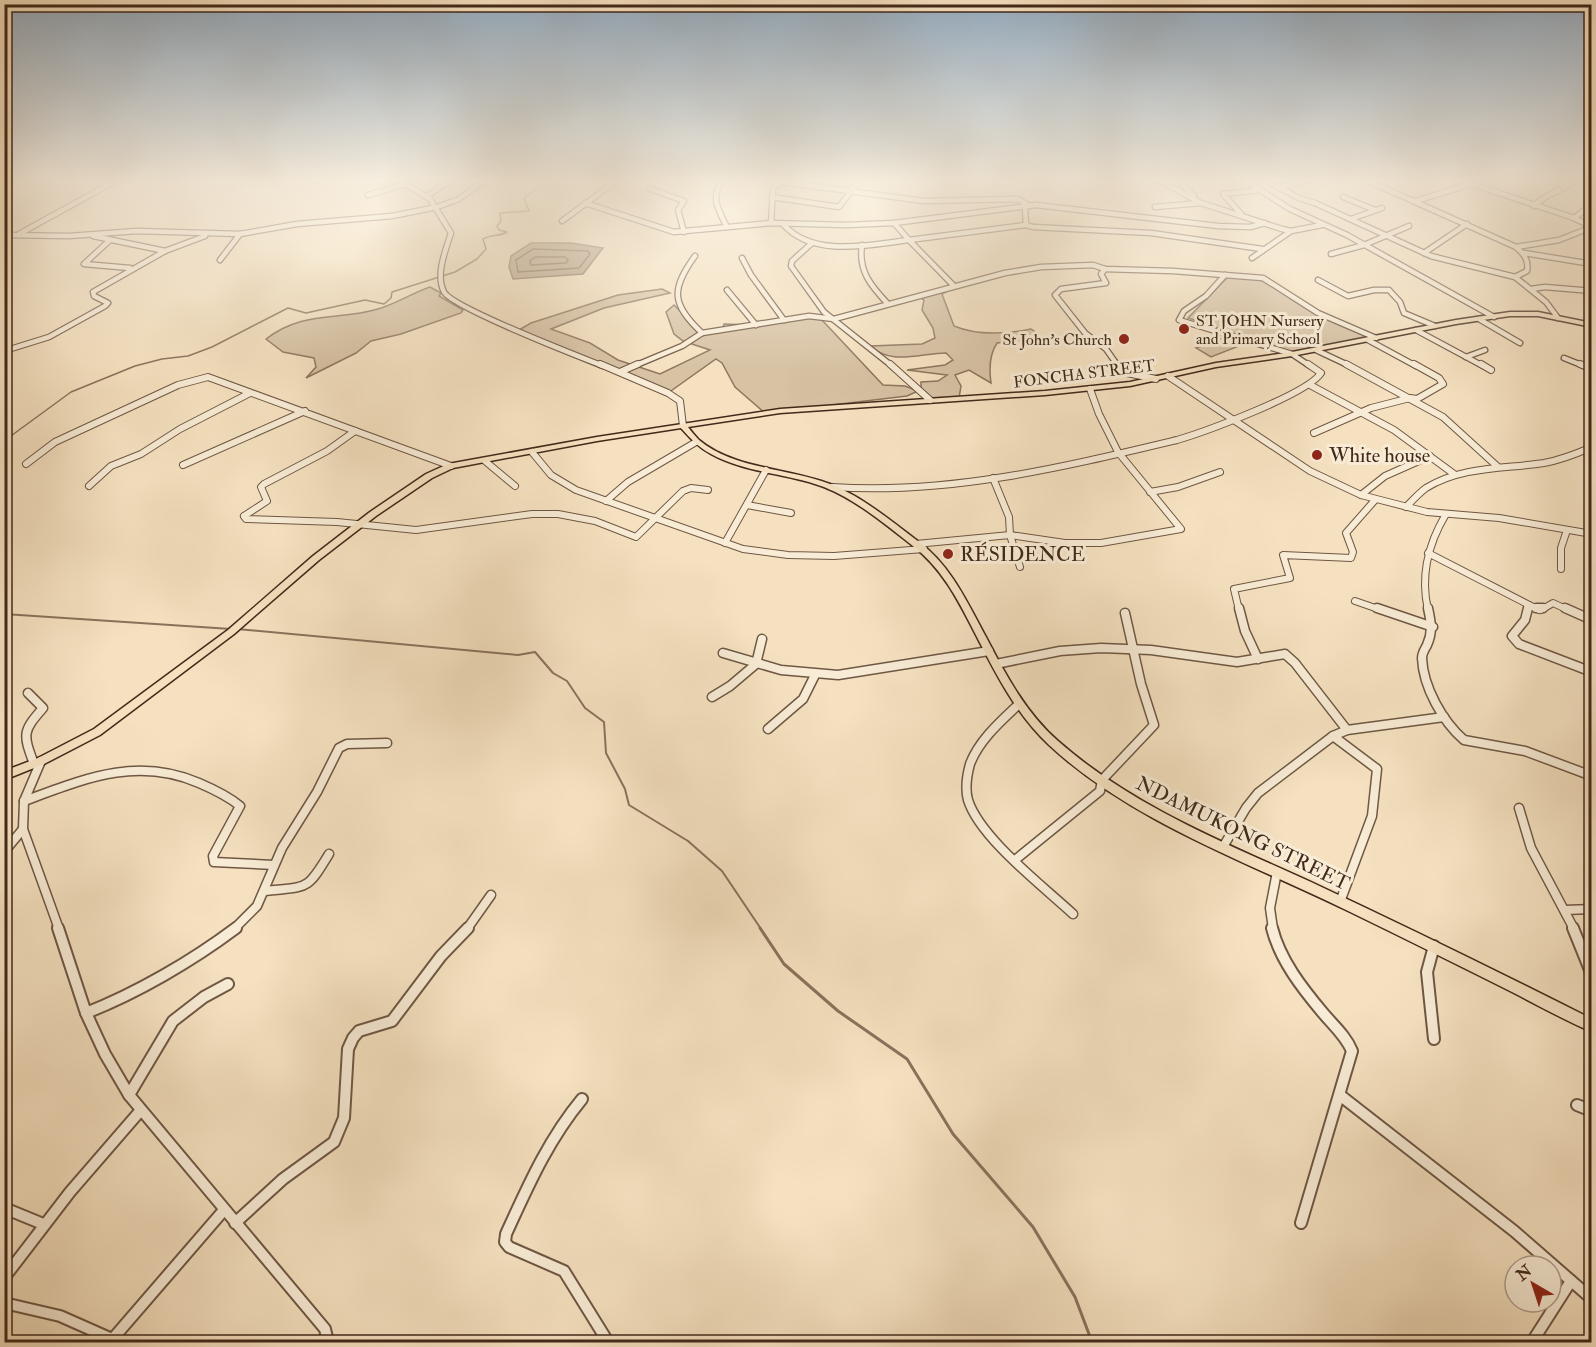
<svg xmlns="http://www.w3.org/2000/svg" width="1596" height="1347" font-family="'IM FELL Double Pica',serif">
<style>
.green{fill:#d7c2a4;stroke:#8c765f;stroke-width:1.5}
.water{fill:#b8a288;stroke:#89725c;stroke-width:1.5}
.lines{fill:none;stroke-linecap:round;stroke-linejoin:round}
.shore{stroke:#7d6651;stroke-width:1.5}
.stream-far2{stroke:#89725c;stroke-width:1.5}
.stream-far1{stroke:#89725c;stroke-width:2}
.stream{stroke:#89725c;stroke-width:3}
.minor-far3-casing{stroke:#6f5744;stroke-width:7}
.minor-far2-casing{stroke:#6f5744;stroke-width:8}
.minor-far1-casing{stroke:#6f5744;stroke-width:11}
.minor-casing{stroke:#6f5744;stroke-width:14}
.major-casing{stroke:#42291a;stroke-width:3}
.minor-far3{stroke:#f8ecd6;stroke-width:4.5}
.minor-far2{stroke:#f8ecd6;stroke-width:6}
.minor-far1{stroke:#f8ecd6;stroke-width:8}
.minor{stroke:#f8ecd6;stroke-width:10}
.major{fill:#f5e1c0;fill-rule:evenodd}
.poi-dot{fill:#8f2418;stroke:#f8ecd6;stroke-width:2}
.labels{text-anchor:middle;stroke-width:6;stroke-linejoin:round;paint-order:stroke}
.far-poi-label{font-size:16px;fill:#42291a;stroke:#f8ecd6;text-anchor:start}
.far-street-label{font-size:16px;fill:#42291a;stroke:#f8ecd6}
.poi-label{font-size:20px;fill:#42291a;stroke:#f8ecd6;text-anchor:start}
.street-label{font-size:20px;fill:#42291a;stroke:#f8ecd6}
</style>
<rect width="100%" height="100%" fill="#f5e1c0"/>
<filter id="stains"><feTurbulence type="fractalNoise" baseFrequency=".00333" numOctaves="4"/><feColorMatrix values="0 0 0 0 .2 0 0 0 0 .09 0 0 0 0 .02 0 0 0 .5 -.17"/></filter>
<radialGradient id="worn" r=".72"><stop offset=".6" stop-color="#630" stop-opacity="0"/><stop offset="1" stop-color="#630" stop-opacity=".3"/></radialGradient>
<!-- green -->
<g class="green">
<polygon points="1228,277 1259,279 1327,317 1373,338 1293,353 1188,318"/>
<path d="M430 287 441 293 439 296 463 310 461 313 401 334 371 341 356 353 306 378 316 367 314 358 283 352 266 339C303 310 338 321 378 309 396 304 412 293 430 287Z"/>
<path d="M954 288 942 294 954 326C978 336 1006 334 1031 329L1037 333 1030 339 997 343C989 355 989 369 991 383L969 370 955 375 961 386 959 398 930 400 921 394V382L938 381 947 375 907 370 945 365 953 360 946 353C921 353 891 366 871 346L922 344 935 338 933 328 922 310 924 300 919 297Z"/>
<polygon points="662,289 670,293 604,308 551,329 590,343 618,360 660,374 710,350 683,341 674,334 666,312 674,305 700,331 722,330 724,324 756,325 808,317 821,319 883,385 905,386 918,391 907,396 765,413 735,387 722,363 716,359 668,393 519,330 531,323 618,295"/>
<polygon points="1222,338 1239,346 1211,357 1196,348"/>
</g>
<!-- water -->
<polygon class="water" points="531,243 571,243 603,248 583,274 513,279 509,267 511,256"/>
<g class="lines">
<!-- shore -->
<g class="shore">
<polygon points="533,249 588,251 590,254 579,268 518,272 516,260"/>
<polygon points="535,257 565,257 568,260 566,263 531,265 530,261"/>
</g>
<!-- stream-far2 -->
<path class="stream-far2" d="M4 441 71 392 135 366 162 359 188 356 212 347 288 308 306 313 365 300 384 304 391 298 392 292 455 272 477 259 486 249 483 239C491 234 499 237 507 232L499 230 497 226 501 221 500 213 529 211 524 198 541 186 534 179"/>
<!-- stream-far1 -->
<g class="stream-far1">
<polyline points="4,614 231,629"/>
<polyline points="237,629 518,655 535,652 553,673 567,681 585,708 604,722 606,753 625,789 629,805 688,841 722,871 761,929"/>
</g>
<!-- stream -->
<polyline class="stream" points="760,928 784,964 838,1011 907,1059 953,1134 1033,1227 1075,1297 1092,1342"/>
<!-- minor-far3 casing -->
<g class="minor-far3-casing">
<g id="minor-far3">
<path d="M397 179 430 199 451 233C446 249 435 275 444 292 453 308 578 356 603 366"/>
<path d="M724 179C709 195 718 210 727 227"/>
<polyline points="1157,179 1201,203 1282,229 1291,231 1322,225"/>
<polyline points="1177,179 1194,196"/>
<polyline points="1243,179 1290,209 1347,235 1494,317"/>
<polyline points="1263,179 1299,198 1315,203 1431,256 1515,277 1546,302 1558,318"/>
<path d="M1364 179 1516 247C1524 254 1529 260 1527 271L1515 277"/>
<polyline points="1457,179 1574,218 1592,227"/>
<polyline points="1544,179 1566,186"/>
<polyline points="316,181 322,179"/>
<polyline points="1279,188 1311,179"/>
<polyline points="650,189 684,201 678,210 684,232"/>
<polyline points="368,195 406,184"/>
<polyline points="427,196 452,179"/>
<polyline points="772,197 839,207 860,179"/>
<polyline points="1343,197 1375,210"/>
<polyline points="1416,201 1471,184"/>
<polyline points="585,203 674,232 771,223 846,225 894,223 1036,205 1218,226 1250,227 1265,223"/>
<path d="M1534 206C1545 193 1564 192 1575 179"/>
<polyline points="1025,207 1026,225 1033,227 1151,233 1262,249"/>
<polyline points="1155,207 1201,203"/>
<polyline points="1241,214 1223,194 1261,190"/>
<polyline points="1574,218 1590,206"/>
<polyline points="1351,219 1382,208"/>
<polyline points="562,221 619,179"/>
<polyline points="771,223 773,188 782,182 924,201 1018,199 1029,206"/>
<path d="M783 224C812 258 869 245 909 240L894 223"/>
<polyline points="19,234 110,184"/>
<polyline points="4,235 69,236 137,231 240,234 297,224 392,216 437,207 459,199 486,179"/>
<polyline points="93,236 165,251"/>
<polyline points="110,240 84,264 130,268"/>
<polyline points="812,243 792,261 791,266 824,312 892,366"/>
<path d="M862 245C858 271 871 286 888 304"/>
<polyline points="1516,247 1559,240 1592,227"/>
<polyline points="1424,253 1467,224"/>
<polyline points="1524,253 1592,264"/>
<polyline points="1331,254 1364,245 1409,226"/>
<path d="M695 256C671 289 671 304 702 333"/>
<polyline points="742,258 751,275 784,320"/>
<polyline points="1252,258 1291,231"/>
<polyline points="220,260 240,234"/>
<polyline points="1105,269 1101,274 1106,283 1061,289 1055,295 1085,333 1106,349 1118,366"/>
<polyline points="1225,275 1206,296 1184,311 1179,320 1292,354 1310,366"/>
<polyline points="1318,280 1348,296 1374,290 1389,290 1400,302 1404,313 1435,326"/>
<polyline points="954,286 909,240 1026,225"/>
<polyline points="1531,289 1545,287 1592,291"/>
<polyline points="727,290 756,325"/>
<polyline points="1479,319 1520,343"/>
<polyline points="1416,330 1483,366"/>
<polyline points="1368,340 1416,366"/>
<polyline points="1316,350 1350,366"/>
<polyline points="4,351 49,337 105,306 108,303 94,296 93,292 165,251 205,236"/>
<polyline points="1466,357 1485,350"/>
<polyline points="1564,358 1584,366"/>
<polyline points="634,366 682,346 702,333 809,316 834,319 1005,273 1041,267 1093,265 1105,269 1173,271 1263,278 1318,313 1376,338"/>
</g>
</g>
<!-- minor-far2 casing -->
<g class="minor-far2-casing">
<g id="minor-far2">
<polyline points="600,364 668,393 680,401 683,426"/>
<polyline points="890,364 930,400"/>
<polyline points="1117,364 1122,372 1156,379"/>
<polyline points="1346,364 1443,417 1498,467"/>
<polyline points="1481,364 1491,370"/>
<polyline points="1580,364 1592,369"/>
<polyline points="620,372 638,364"/>
<polyline points="1168,376 1310,471 1361,495 1427,512 1499,518 1592,534"/>
<polyline points="1310,385 1394,430 1454,474"/>
<polyline points="1314,433 1371,408 1410,398 1417,399 1443,384 1439,378 1414,364"/>
<polyline points="532,452 551,475 576,490 743,549 788,555 834,556 924,549"/>
<polyline points="485,461 515,486"/>
<polyline points="26,464 55,442 178,385 208,377 451,466"/>
<polyline points="183,465 305,411"/>
<polyline points="993,478 1009,517 1010,535 1020,567"/>
<polyline points="89,486 111,466 141,454 180,429 250,393"/>
<path d="M832 487C949 495 1064 467 1177 440 1204 432 1308 394 1321 373L1308 364"/>
<polyline points="1150,492 1178,487 1220,472"/>
<polyline points="1361,495 1385,476 1430,456"/>
<polyline points="606,501 628,482 696,442"/>
<polyline points="747,505 791,513"/>
<path d="M1406 507C1412 501 1419 493 1426 488 1462 466 1504 469 1544 463 1561 460 1576 454 1592 447"/>
<polyline points="244,516 246,519 337,522 416,530 532,514 558,514 595,521 636,537 683,491 691,488 708,490"/>
<polyline points="244,516 267,501 261,487 264,484 327,451 355,431"/>
<polyline points="725,543 766,470"/>
<polyline points="916,544 1010,535 1065,543 1101,543 1181,529 1118,452 1099,414 1090,389"/>
<polyline points="1428,553 1539,610"/>
<polyline points="1561,569 1561,548 1567,530"/>
<polyline points="1355,601 1381,610"/>
<polyline points="1239,610 1234,589 1290,578 1283,555 1351,558 1353,552 1346,533 1375,500"/>
<path d="M1428 610C1420 575 1428 544 1446 514"/>
<polyline points="1528,610 1529,605"/>
<polyline points="1541,610 1553,603 1568,610"/>
</g>
</g>
<!-- minor-far1 casing -->
<g class="minor-far1-casing">
<g id="minor-far1">
<polyline points="1239,608 1245,631 1258,659"/>
<polyline points="1377,608 1433,627"/>
<path d="M1428 608C1431 622 1433 632 1427 645 1425 649 1422 653 1422 658 1423 687 1443 722 1464 740L1525 751 1592 776"/>
<polyline points="1528,608 1525,620 1512,636 1519,644 1592,672"/>
<polyline points="1536,608 1543,608"/>
<polyline points="1565,608 1592,620"/>
<polyline points="723,653 781,670 838,675 989,651"/>
<polyline points="996,664 1060,651 1101,648 1151,650 1237,662 1285,654 1295,663 1347,730"/>
<path d="M28 693 43 708C22 732 23 734 34 764"/>
<polyline points="712,697 730,686 756,664 762,639"/>
<path d="M1019 704C1001 721 979 740 970 764 967 775 965 789 968 800 980 838 1043 886 1073 914"/>
<polyline points="768,729 803,699 815,675"/>
<polyline points="1333,736 1377,769 1372,816 1340,902"/>
<polyline points="41,761 24,801 23,829 59,929"/>
<path d="M24 801C84 779 136 756 199 783 213 789 228 796 240 806L213 856 214 862 274 865"/>
<polyline points="1519,808 1531,848 1574,929"/>
<polyline points="1223,847 1246,808 1258,793 1333,736 1347,730 1444,717"/>
<polyline points="4,852 23,829"/>
<polyline points="1015,860 1100,791 1102,780 1154,725 1141,684 1125,613"/>
<path d="M265 891C308 886 306 892 329 854"/>
<polyline points="1565,910 1592,909"/>
<polyline points="234,929 257,906 282,848 317,792 339,748 347,744 387,743"/>
<polyline points="467,929 491,895"/>
<polyline points="1273,929 1270,908 1277,872"/>
</g>
</g>
<!-- minor casing -->
<g class="minor-casing">
<g id="minor">
<polyline points="58,928 86,1013 105,1054 129,1095 325,1329 328,1342"/>
<path d="M1272 928C1280 960 1302 988 1323 1013 1333 1025 1346 1036 1352 1051L1301 1223"/>
<polyline points="1573,928 1592,975"/>
<polyline points="1434,946 1427,972 1434,1039"/>
<path d="M86 1013C137 993 192 961 236 928"/>
<polyline points="129,1095 173,1021 204,997 228,984"/>
<polyline points="1341,1096 1514,1231 1592,1299"/>
<path d="M582 1099C548 1140 528 1186 506 1234L505 1242 509 1247 564 1271 608 1342"/>
<polyline points="1577,1105 1592,1111"/>
<polyline points="4,1208 43,1224"/>
<polyline points="235,1223 283,1179 334,1142 344,1118 348,1049 353,1038 359,1031 392,1021 441,956 468,928"/>
<polyline points="4,1278 70,1192 141,1110"/>
<polyline points="4,1303 60,1316 112,1339"/>
<polyline points="110,1342 224,1210"/>
<polyline points="1532,1342 1571,1281"/>
</g>
</g>
<!-- major casing -->
<g class="major-casing">
<path id="major" d="M1510 312H1538L1592 323V327L1538 316H1510L1456 324 1292 356 1216 367 1130 386 1045 395 780 413 688 427C691 431 695 436 699 440 733 469 789 468 830 484 863 497 891 521 919 542 951 566 967 602 986 637 1005 674 1026 713 1058 741 1132 806 1223 842 1311 882 1405 926 1499 972 1592 1019V1032C1562 1019 1534 1003 1506 989 1452 962 1398 935 1344 909 1245 861 1131 821 1049 745 1017 715 997 676 977 637 960 604 944 570 913 546 886 525 857 500 824 487 787 473 745 473 711 454 699 448 690 438 681 428L597 441 453 468 432 478 376 516 319 560 234 634 100 735 44 764 4 780V771L38 758 94 729 228 630 313 556 370 512 426 474 448 464 597 437 780 409 1045 391 1130 382 1216 363 1292 352 1456 320Z"/>
</g>
<!-- minor-far3 -->
<use href="#minor-far3" class="minor-far3"/>
<!-- minor-far2 -->
<use href="#minor-far2" class="minor-far2"/>
<!-- minor-far1 -->
<use href="#minor-far1" class="minor-far1"/>
<!-- minor -->
<use href="#minor" class="minor"/>
<!-- major -->
<use href="#major" class="major"/>
</g>
<!-- sky -->
<linearGradient id="sky" x2="0" y2="1"><stop stop-color="#95adc2"/><stop offset="0.49" stop-color="#faf2e3"/><stop offset="1" stop-color="#faf2e3" stop-opacity="0"/></linearGradient>
<rect width="1596" height="368" fill="url(#sky)"/>
<!-- markers -->
<g class="poi-dot">
<circle cx="1184" cy="329" r="6"/>
<circle cx="1124" cy="339" r="6"/>
<circle cx="1317" cy="455" r="6"/>
<circle cx="948" cy="554" r="6"/>
</g>
<g class="labels">
<!-- far-poi labels -->
<g class="far-poi-label">
<text x="1196" y="326">ST JOHN Nursery<tspan x="1196" dy="18">and Primary School</tspan></text>
<text x="1112" y="345" text-anchor="end">St John's Church</text>
</g>
<!-- far-street labels -->
<g class="far-street-label">
<text transform="translate(1084 373) rotate(-7)" y="6">FONCHA STREET</text>
</g>
<!-- poi labels -->
<g class="poi-label">
<text x="1329" y="462">White house</text>
<text x="960" y="561">RÉSIDENCE</text>
</g>
<!-- street labels -->
<g class="street-label">
<text transform="translate(1243 833) rotate(26)" y="7">NDAMUKONG STREET</text>
</g>
</g>
<!-- margin -->
<rect width="1596" height="1347" fill="none" stroke="#f5e1c0" stroke-width="24"/>
<rect x="6" y="6" width="1584" height="1335" fill="none" stroke="#42291a" stroke-width="3"/>
<rect x="12" y="12" width="1572" height="1323" fill="none" stroke="#42291a" stroke-width="1.5"/>
<!-- north arrow -->
<g transform="translate(1533 1284) rotate(321)"><circle r="28" fill="#f8ecd6" stroke="#af9e8b" stroke-width="1.5"/>
<path d="M0-4.5L10 22L0 15L-10 22Z" fill="#8f2418"/>
<text y="-9" font-size="16" font-weight="bold" text-anchor="middle" fill="#42291a">N</text>
</g>
<rect width="100%" height="100%" filter="url(#stains)"/>
<rect width="100%" height="100%" fill="url(#worn)"/>
</svg>
